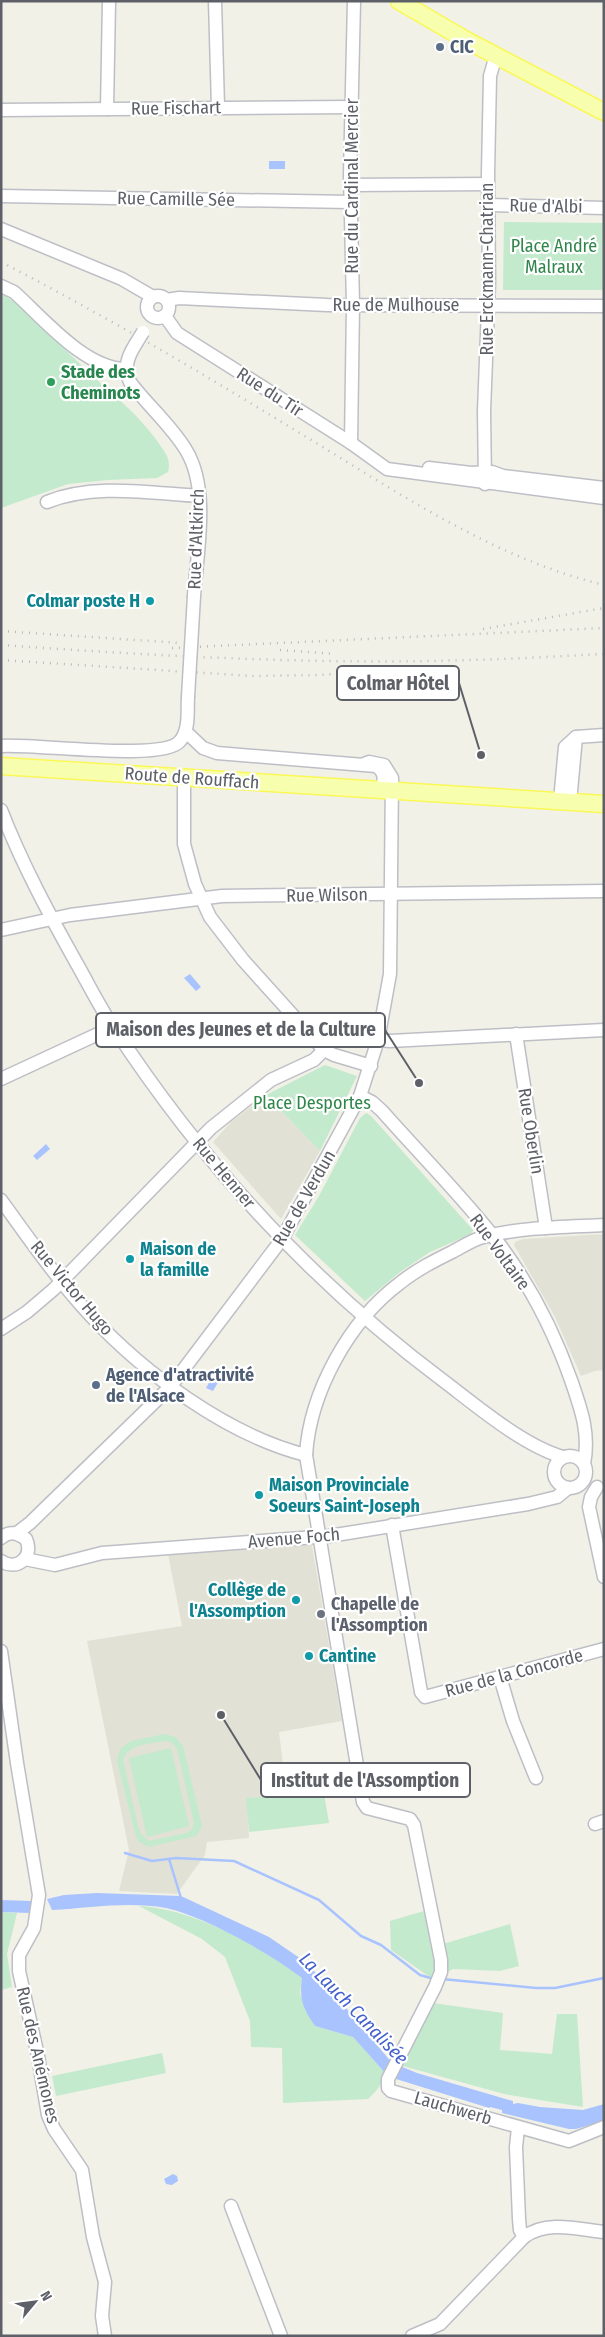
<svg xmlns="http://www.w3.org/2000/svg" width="605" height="2337" font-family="'Fira Sans Condensed',sans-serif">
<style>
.education{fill:#e1e1d5}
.green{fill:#c3eacd;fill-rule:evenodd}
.water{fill:#a9c3ff}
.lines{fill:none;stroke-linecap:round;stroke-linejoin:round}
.stream{stroke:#a9c3ff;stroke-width:2.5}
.minor-casing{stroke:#bebfc6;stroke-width:15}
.major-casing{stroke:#faf857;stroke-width:19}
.minor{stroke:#fff;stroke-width:12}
.major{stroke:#f7ffae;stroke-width:16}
.rail{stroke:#bababb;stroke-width:2.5;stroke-dasharray:1 6;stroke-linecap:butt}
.minor-bridge-casing{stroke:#bebfc6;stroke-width:15;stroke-linecap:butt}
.minor-bridge{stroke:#fff;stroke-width:12}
.service-dot{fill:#5c6f8a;stroke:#fff;stroke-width:2}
.leisure-dot{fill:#2e9e5b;stroke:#fff;stroke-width:2}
.culture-dot{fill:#0f9aa8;stroke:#fff;stroke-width:2}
.worship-dot{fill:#6b7280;stroke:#fff;stroke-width:2}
.labels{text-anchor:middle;stroke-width:4.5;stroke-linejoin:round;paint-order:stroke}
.service-label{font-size:18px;font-weight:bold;fill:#4e5e75;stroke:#fff;text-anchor:start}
.street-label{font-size:18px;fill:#5e6068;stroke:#fff}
.park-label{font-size:18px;fill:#30854b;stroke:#fff}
.leisure-label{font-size:18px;font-weight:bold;fill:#27864d;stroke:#fff;text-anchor:start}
.culture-label{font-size:18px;font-weight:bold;fill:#0d838f;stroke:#fff;text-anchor:start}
.worship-label{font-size:18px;font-weight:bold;fill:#5b616d;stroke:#fff;text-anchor:start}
.water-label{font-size:19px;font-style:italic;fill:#4361cc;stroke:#fff}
.leader{fill:none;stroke:#5e6068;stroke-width:2}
.callout-dot{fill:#5e6068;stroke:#fff;stroke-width:2}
.callout{fill:#fff;stroke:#5e6068;stroke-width:2}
.callout-label{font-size:19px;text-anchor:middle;font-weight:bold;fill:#5e6068}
</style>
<rect width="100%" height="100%" fill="#f1f1e7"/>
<!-- education -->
<g class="education">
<polygon points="266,1095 320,1151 281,1219 213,1142 231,1122"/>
<polygon points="604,1234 604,1370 595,1371 581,1376 555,1317 514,1245 515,1242 523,1239"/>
<polygon points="311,1540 342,1721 279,1732 287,1797 247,1798 249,1838 207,1842 205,1855 177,1894 119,1891 129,1850 87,1641 182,1626 168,1554"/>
</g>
<!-- green -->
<g class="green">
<polygon points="504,222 604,223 604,290 503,290"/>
<path d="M1 294C30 308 53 338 76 360 106 390 141 414 164 451 169 458 170 465 168 472L157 478 108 480 68 484 1 508Z"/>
<polygon points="325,1065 357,1076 320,1151 266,1095"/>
<polygon points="366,1113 371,1116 473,1230 471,1234 430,1252 400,1272 365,1301 295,1235 319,1196 360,1118"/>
<path d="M165 1734 175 1737 183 1746 202 1826 197 1835 192 1837 149 1847 139 1842 135 1833 117 1761 118 1756 121 1748 131 1741ZM164 1741 171 1742 177 1749 194 1823 192 1829 187 1833 149 1841 141 1834 138 1826 123 1760C128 1744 150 1744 164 1741Z"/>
<polygon points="171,1748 189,1826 147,1837 129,1758"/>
<polygon points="324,1794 329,1823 249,1832 246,1798"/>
<path d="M139 1906C194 1909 259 1945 302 1978L300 1994 315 2026 353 2037 387 2075 376 2091 368 2099 283 2103 282 2048 251 2047 250 2021 225 1957 202 1939Z"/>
<polygon points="424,1911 433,1947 510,1924 519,1966 500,1971 453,1969 434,1980 391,1950 390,1921"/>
<polygon points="1,1912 17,1913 7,1954 12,1987 1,1990"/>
<polygon points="426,2002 503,2013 500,2050 552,2054 557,2014 577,2014 583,2107 504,2094 392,2063"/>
<polygon points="162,2053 166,2073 56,2096 52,2076"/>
</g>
<!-- water -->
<g class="water">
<rect x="269" y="161" width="16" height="8"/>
<polygon points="190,974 201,987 196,991 184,978"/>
<polygon points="46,1144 50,1149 37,1160 33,1156"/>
<polygon points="218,1375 220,1379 213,1391 206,1388 213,1376"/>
<path d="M97 1893 181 1896 269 1937 304 1961 321 1978 392 2063 387 2075 353 2037 315 2026C303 2008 299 2000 302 1978 269 1953 206 1917 166 1908 128 1901 90 1908 52 1910L47 1899 64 1895Z"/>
<polygon points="1,1900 32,1901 30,1913 1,1912"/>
<polygon points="400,2066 417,2073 513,2101 513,2104 518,2103 540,2107 583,2110 604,2104 604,2121 576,2129 569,2129 502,2113 502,2110 490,2107 489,2108 393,2078"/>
<polygon points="173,2174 177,2176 178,2181 172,2185 166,2184 164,2179"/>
</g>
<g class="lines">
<!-- stream -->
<g class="stream">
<polyline points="125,1853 152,1861 176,1858 234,1861 319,1900 361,1936 381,1945 420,1975 434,1979"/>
<polyline points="169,1859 181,1898"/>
<polyline points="442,1979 536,1988 555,1988 604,1978"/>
</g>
<!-- minor casing -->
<g class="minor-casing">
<g id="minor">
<polyline points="215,1 218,107"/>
<polyline points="107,109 109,1"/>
<polyline points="1,110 351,107"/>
<polyline points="350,185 488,184"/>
<polyline points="1,196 350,202"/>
<polyline points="488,205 604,208"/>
<polyline points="1,229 122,279 153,297"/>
<path d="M1 286 14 292C43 318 85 369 126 369"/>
<circle cx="158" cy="307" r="11"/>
<polyline points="167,300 179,298 327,305 604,306"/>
<polyline points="165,316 177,333 351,443 387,469 604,498"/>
<path d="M135 345C127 358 124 368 130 382 148 406 171 425 186 450 210 489 197 552 194 596"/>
<polyline points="351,443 353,305 350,175 354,1"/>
<polyline points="429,468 471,473 492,472 503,476 604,488"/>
<polyline points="485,484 484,411 489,283 488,173 490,76 496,55"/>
<path d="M47 502C94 483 149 493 199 496"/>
<path d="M186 732 203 748 217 753 376 766C386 772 384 780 382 790"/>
<path d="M1 746C32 743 164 762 180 741 190 729 187 711 188 697"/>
<polyline points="184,778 184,844 195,884 210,917 243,960 324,1050"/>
<polyline points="560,801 565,747 576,737 604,735"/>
<polyline points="570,802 576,737"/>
<path d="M1 810C22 864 49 914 77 964 89 985 100 1008 114 1028 203 1164 315 1285 445 1382 478 1407 524 1446 563 1457"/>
<polyline points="1,930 70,915 222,896 604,891"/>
<polyline points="516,1034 546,1228"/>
<polyline points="378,1040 390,1041 604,1030"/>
<polyline points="1,1079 113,1027"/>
<path d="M360 1096 372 1102 382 1111C419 1153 459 1193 493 1236 526 1278 553 1329 571 1380 581 1409 590 1433 584 1464"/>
<path d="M1 1200C29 1239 57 1279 89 1314 145 1374 227 1435 306 1455"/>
<path d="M604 1225C564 1227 521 1227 483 1237 472 1240 462 1247 452 1252 434 1261 416 1270 400 1283 349 1321 310 1392 306 1455L363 1802 367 1808 410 1819 414 1825 441 1960V1972L435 1987 388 2079V2088L391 2091 569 2141 604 2127"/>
<polyline points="1,1329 27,1312 54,1289 211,1128 271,1080 314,1060 324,1050 334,1055 371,1066"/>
<circle cx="570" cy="1472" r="16"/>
<polyline points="597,1487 591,1497 589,1507 604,1577"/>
<polyline points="392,1525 421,1692 425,1697 604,1649"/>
<polyline points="17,1533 30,1523 171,1386 282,1239 360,1096 378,1040 390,974 392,778 384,765 369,762 364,764"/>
<path d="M1 1538C10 1530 17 1533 26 1539 34 1556 18 1572 1 1561"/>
<polyline points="25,1559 55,1565 102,1553 329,1536 528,1504 557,1497 568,1488"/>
<polyline points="1,1651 17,1763 39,1895 34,1928 19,1955 19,1971 38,2056 48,2115 54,2129 82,2170 93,2237 105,2282 102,2316 105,2336"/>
<polyline points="500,1677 513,1721 536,1778"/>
<polyline points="595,1824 604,1821"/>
<polyline points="518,2128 516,2147 519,2219 520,2230 524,2237"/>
<polyline points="231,2206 281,2336"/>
<path d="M412 2336 440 2324 524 2237C547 2220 577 2229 604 2232"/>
</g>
</g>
<!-- major casing -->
<g class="major-casing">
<g id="major">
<polyline points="399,1 466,40 604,112"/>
<polyline points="1,766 604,804"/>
</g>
</g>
<!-- minor -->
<use href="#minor" class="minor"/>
<!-- major -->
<use href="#major" class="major"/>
<!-- rail -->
<g class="rail">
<path d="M1 262C104 315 205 375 303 435 399 493 493 558 604 585"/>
<polyline points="483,629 604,608"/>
<polyline points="1,631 181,643"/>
<path d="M1 645C157 656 315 665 471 660 515 659 560 656 604 654"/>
<polyline points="172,648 604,628"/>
<polyline points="280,650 335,654"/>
<polyline points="1,660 252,676 320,675 425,667"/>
</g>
<!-- minor-bridge casing -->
<g class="minor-bridge-casing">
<g id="minor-bridge">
<polyline points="135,345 143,332"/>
<polyline points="188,697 194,596"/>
</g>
</g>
<!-- minor-bridge -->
<use href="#minor-bridge" class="minor-bridge"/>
</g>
<!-- markers -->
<g class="service-dot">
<circle cx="440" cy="47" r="5"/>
<circle cx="96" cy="1385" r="5"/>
</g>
<circle class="leisure-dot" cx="51" cy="382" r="5"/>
<g class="culture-dot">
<circle cx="150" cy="601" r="5"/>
<circle cx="130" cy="1259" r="5"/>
<circle cx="259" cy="1495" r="5"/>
<circle cx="296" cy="1600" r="5"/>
<circle cx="309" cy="1656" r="5"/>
</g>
<circle class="worship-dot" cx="321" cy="1614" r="5"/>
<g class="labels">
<!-- service labels -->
<g class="service-label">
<text x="450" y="53">CIC</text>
<text x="106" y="1381">Agence d'atractivité<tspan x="106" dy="21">de l'Alsace</tspan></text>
</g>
<!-- street labels -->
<g class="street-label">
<text transform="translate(176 108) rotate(-1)" y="6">Rue Fischart</text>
<text transform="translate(352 186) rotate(-90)" y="6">Rue du Cardinal Mercier</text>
<text transform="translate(176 199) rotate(1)" y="6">Rue Camille Sée</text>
<text transform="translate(546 206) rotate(1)" y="6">Rue d'Albi</text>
<text transform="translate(487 269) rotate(-90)" y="6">Rue Erckmann-Chatrian</text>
<text x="396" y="311">Rue de Mulhouse</text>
<text transform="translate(270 392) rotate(33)" y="6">Rue du Tir</text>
<text transform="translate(196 539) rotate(-88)" y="6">Rue d'Altkirch</text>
<text transform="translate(192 778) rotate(4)" y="6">Route de Rouffach</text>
<text transform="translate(327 895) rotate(-1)" y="6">Rue Wilson</text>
<text transform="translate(531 1131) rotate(81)" y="6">Rue Oberlin</text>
<text transform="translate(224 1173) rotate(50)" y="6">Rue Henner</text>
<text transform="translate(304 1198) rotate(-60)" y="6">Rue de Verdun</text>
<text transform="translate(500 1252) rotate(54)" y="6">Rue Voltaire</text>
<text transform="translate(72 1288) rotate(50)" y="6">Rue Victor Hugo</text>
<text transform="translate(294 1538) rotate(-5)" y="6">Avenue Foch</text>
<text transform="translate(514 1673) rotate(-15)" y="6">Rue de la Concorde</text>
<text transform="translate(38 2055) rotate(77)" y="6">Rue des Anémones</text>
<text transform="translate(453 2108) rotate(16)" y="6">Lauchwerb</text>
</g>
<!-- park labels -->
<g class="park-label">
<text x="554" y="252">Place André<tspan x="554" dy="21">Malraux</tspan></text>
<text x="312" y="1109">Place Desportes</text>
</g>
<!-- leisure labels -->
<g class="leisure-label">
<text x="61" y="378">Stade des<tspan x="61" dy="21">Cheminots</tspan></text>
</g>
<!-- culture labels -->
<g class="culture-label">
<text x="140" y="607" text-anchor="end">Colmar poste H</text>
<text x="140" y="1255">Maison de<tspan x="140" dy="21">la famille</tspan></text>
<text x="269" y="1491">Maison Provinciale<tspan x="269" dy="21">Soeurs Saint-Joseph</tspan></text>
<text x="286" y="1596" text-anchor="end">Collège de<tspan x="286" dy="21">l'Assomption</tspan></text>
<text x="319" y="1662">Cantine</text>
</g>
<!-- worship labels -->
<g class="worship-label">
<text x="331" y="1610">Chapelle de<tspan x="331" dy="21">l'Assomption</tspan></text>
</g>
<!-- water labels -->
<g class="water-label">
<text transform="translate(354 2008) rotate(46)" y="7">La Lauch Canalisée</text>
</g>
</g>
<!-- callouts -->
<path class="leader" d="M481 755L459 683M419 1083L385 1030M221 1715L261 1780"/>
<g class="callout-dot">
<circle cx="481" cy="755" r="5"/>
<circle cx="419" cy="1083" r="5"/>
<circle cx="221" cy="1715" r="5"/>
</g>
<g class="callout">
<rect x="337" y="666" width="122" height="34" rx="5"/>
<rect x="96" y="1013" width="289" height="34" rx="5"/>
<rect x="261" y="1763" width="209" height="34" rx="5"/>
</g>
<g class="callout-label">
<text x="398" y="690">Colmar Hôtel</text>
<text x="241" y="1036">Maison des Jeunes et de la Culture</text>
<text x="365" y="1787">Institut de l'Assomption</text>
</g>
<!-- border -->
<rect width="605" height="2337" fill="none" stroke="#5e6068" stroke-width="5"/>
<!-- north arrow -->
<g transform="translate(35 2302) rotate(61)" stroke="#ffffff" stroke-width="4" paint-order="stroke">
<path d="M0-4L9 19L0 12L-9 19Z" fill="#5e6068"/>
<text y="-8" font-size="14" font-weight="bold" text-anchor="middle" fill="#5e6068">N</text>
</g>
</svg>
